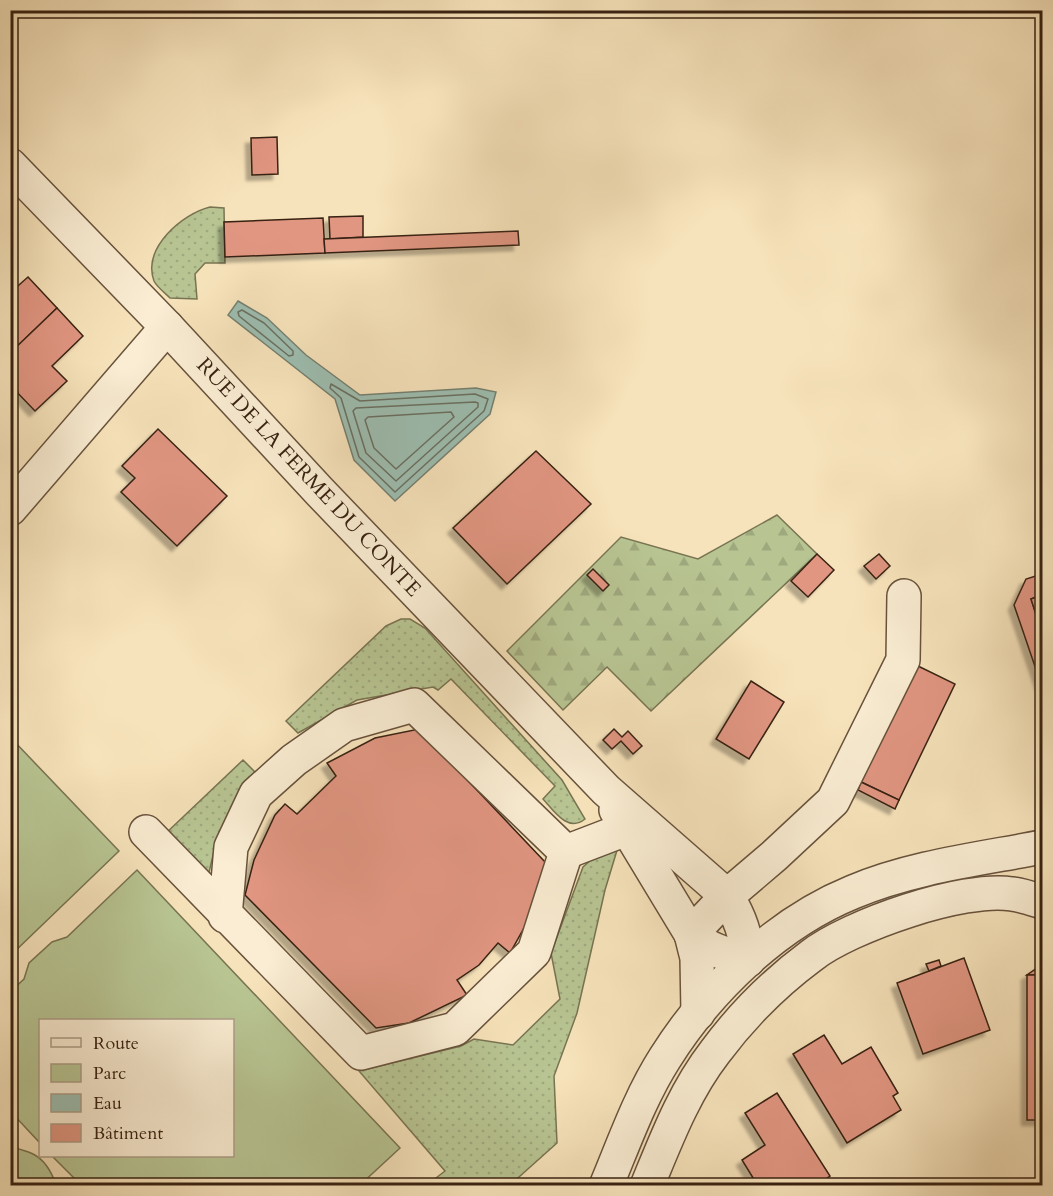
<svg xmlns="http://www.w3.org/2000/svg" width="1053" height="1196" font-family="Cardo,serif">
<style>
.grass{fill:url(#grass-dots);stroke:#787452;stroke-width:1.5}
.forest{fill:url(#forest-firs);stroke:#787452;stroke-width:1.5}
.park{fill:#b8c593;stroke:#787452;stroke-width:1.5}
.water{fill:#9dbeb1;stroke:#758071;stroke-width:1.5}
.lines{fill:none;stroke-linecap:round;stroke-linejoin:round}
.shore{stroke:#6a7062;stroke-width:1.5}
.building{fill:#e19682;stroke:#382212;stroke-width:1.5;filter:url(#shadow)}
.minor-casing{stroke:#68523c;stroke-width:36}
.minor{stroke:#faedd3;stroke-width:33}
.labels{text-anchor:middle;stroke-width:4.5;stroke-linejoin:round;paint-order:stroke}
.street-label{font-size:21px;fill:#382212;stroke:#faedd3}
</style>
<defs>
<pattern id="grass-dots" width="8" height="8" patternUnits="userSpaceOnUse" patternTransform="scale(1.5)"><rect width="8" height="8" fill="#b8c593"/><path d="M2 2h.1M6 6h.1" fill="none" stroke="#9fa97e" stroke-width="1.8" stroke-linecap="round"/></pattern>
<pattern id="forest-firs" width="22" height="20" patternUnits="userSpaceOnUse" patternTransform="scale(1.5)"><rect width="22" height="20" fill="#b8c593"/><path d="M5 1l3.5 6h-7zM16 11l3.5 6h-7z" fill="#9fa97e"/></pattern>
<filter id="shadow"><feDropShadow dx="-5.5" dy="5.5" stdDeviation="1.5" flood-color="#0004"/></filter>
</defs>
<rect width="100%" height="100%" fill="#f7e3bb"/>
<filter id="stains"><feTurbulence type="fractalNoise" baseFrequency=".00333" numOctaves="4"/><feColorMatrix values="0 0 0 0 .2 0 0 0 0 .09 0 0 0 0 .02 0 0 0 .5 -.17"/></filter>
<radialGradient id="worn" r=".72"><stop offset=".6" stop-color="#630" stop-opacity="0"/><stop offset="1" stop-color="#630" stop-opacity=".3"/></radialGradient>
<!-- grass -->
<g class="grass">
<path d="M210 207 224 208 225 263H205L195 274 197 299 170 298C165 293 157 287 154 281 142 248 182 214 210 207Z"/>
<path d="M401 619H410L425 628 562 780 585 819C568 833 554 811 543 799L555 786 451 679 438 690 433 687 357 700 298 733 286 721 386 626Z"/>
<polygon points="243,760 256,773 214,851 207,881 163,836"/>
<polygon points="618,847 605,890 577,1013 554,1076 557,1143 510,1185 427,1185 445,1171 359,1071 461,1046 474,1039 513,1045 560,999 551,953 583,867 601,851"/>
</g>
<!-- forest -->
<polygon class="forest" points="777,515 817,554 651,711 607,667 563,710 507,651 621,537 698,559"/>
<!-- park -->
<g class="park">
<polygon points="11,738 119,851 11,955"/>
<polygon points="137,870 400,1148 360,1185 81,1185 52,1156 232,1156 232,1020 40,1020 40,1143 11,1112 11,991 24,979 29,963 52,942 67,937"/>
<path d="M10 1144C17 1150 25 1150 33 1154 45 1160 52 1173 56 1185H11Z"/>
</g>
<!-- water -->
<polygon class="water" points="238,301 267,318 306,355 360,395 476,388 496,392 490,414 395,501 354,460 335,399 228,315"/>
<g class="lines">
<!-- shore -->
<g class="shore">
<polygon points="242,310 264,323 293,351 293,355 289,356 239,316 238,312"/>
<polygon points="331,384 360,401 475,394 488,399 484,411 395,492 359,457 341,398 330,388"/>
<polygon points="475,402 478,403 478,407 396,481 366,453 353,411 356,408"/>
<polygon points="451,412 454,417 396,469 374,448 365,420 368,417"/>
</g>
</g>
<!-- building -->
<g class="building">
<polygon points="277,137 278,174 252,175 251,138"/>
<polygon points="363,216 363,237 330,239 329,217"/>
<polygon points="323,218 325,253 225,257 224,222"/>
<polygon points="518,231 519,245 325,253 324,239"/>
<polygon points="28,277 57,308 10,353 10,293"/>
<polygon points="57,308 83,336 52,366 67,381 35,411 10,385 10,353"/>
<polygon points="10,385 18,392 10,399"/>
<polygon points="158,429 227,496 177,546 121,492 135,478 122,466"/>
<polygon points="536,451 591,504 507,584 453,528"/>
<polygon points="817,554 834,570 808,597 791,581"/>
<polygon points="879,554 890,566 876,579 864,566"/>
<polygon points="593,569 609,585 603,591 587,575"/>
<polygon points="1042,574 1042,595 1031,599 1042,633 1042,687 1014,605 1026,579"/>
<polygon points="1042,595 1042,633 1031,599"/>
<polygon points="918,666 955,684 899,800 861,782"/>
<polygon points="751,681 784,702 749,759 716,739"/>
<polygon points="419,729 546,863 539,901 510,953 498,943 479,965 457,980 467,995 409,1023 376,1028 245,895 254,860 275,815 285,804 297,814 336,776 327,763 375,738"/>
<polygon points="614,729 622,737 628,731 642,746 633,754 621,741 612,749 603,740"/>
<polygon points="861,782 899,800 895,809 858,790"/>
<polygon points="964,958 990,1030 923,1054 897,983"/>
<polygon points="939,960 941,966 929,971 926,964"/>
<polygon points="1042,965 1042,975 1027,975 1040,966"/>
<rect x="1027" y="975" width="15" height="145"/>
<polygon points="824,1035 842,1064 871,1047 898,1093 893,1096 901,1110 847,1143 793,1054"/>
<polygon points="777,1093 830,1176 816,1186 790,1186 787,1180 777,1186 758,1186 742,1160 765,1145 745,1113"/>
</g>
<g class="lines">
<!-- minor casing -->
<g class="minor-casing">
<g id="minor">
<path d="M10 165 167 327 320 492 606 790 727 896C740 918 746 934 748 960"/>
<polyline points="10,509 167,327"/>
<path d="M616 810 691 934C708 950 725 954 748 960"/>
<polyline points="146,832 361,1053 455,1029 534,952 566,852 414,705 344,725 294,760 256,794 231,847 225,916"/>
<polyline points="566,852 626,829"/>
<polyline points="691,934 727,896 774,856 833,801 903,660 904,596"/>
<polyline points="691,934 697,958 698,1013"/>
<path d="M606 1186C624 1143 640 1097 665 1058 709 988 777 923 853 892 912 867 980 859 1042 847"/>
<path d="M647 1186C666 1140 684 1092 715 1052 741 1017 776 982 811 956 849 926 964 886 1012 894 1022 895 1033 899 1042 902"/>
</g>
</g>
<!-- minor -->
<use href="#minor" class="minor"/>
</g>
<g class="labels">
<!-- street labels -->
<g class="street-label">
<text transform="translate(309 477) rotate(47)" y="7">RUE DE LA FERME DU CONTE</text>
</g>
</g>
<!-- margin -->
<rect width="1053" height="1196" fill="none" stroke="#f7e3bb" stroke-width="36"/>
<rect x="12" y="12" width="1029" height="1172" fill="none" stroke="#382212" stroke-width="3"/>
<rect x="18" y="18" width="1017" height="1160" fill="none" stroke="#382212" stroke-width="1.5"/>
<!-- legend -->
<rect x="39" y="1019" width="195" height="138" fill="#faedd3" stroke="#ac9c86" stroke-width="1.5"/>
<rect x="51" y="1038" width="30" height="9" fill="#faedd3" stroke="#ac9c86" stroke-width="1.5"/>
<text x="93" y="1049" font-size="18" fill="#382212">Route</text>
<rect x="51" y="1064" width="30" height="18" fill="#b8c593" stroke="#ac9c86" stroke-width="1.5"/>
<text x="93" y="1079" font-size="18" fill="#382212">Parc</text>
<rect x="51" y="1094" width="30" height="18" fill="#9dbeb1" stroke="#ac9c86" stroke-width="1.5"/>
<text x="93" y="1109" font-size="18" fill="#382212">Eau</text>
<rect x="51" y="1124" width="30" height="18" fill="#e19682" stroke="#ac9c86" stroke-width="1.5"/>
<text x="93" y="1139" font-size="18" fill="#382212">Bâtiment</text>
<rect width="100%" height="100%" filter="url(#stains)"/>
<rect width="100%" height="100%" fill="url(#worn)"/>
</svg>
